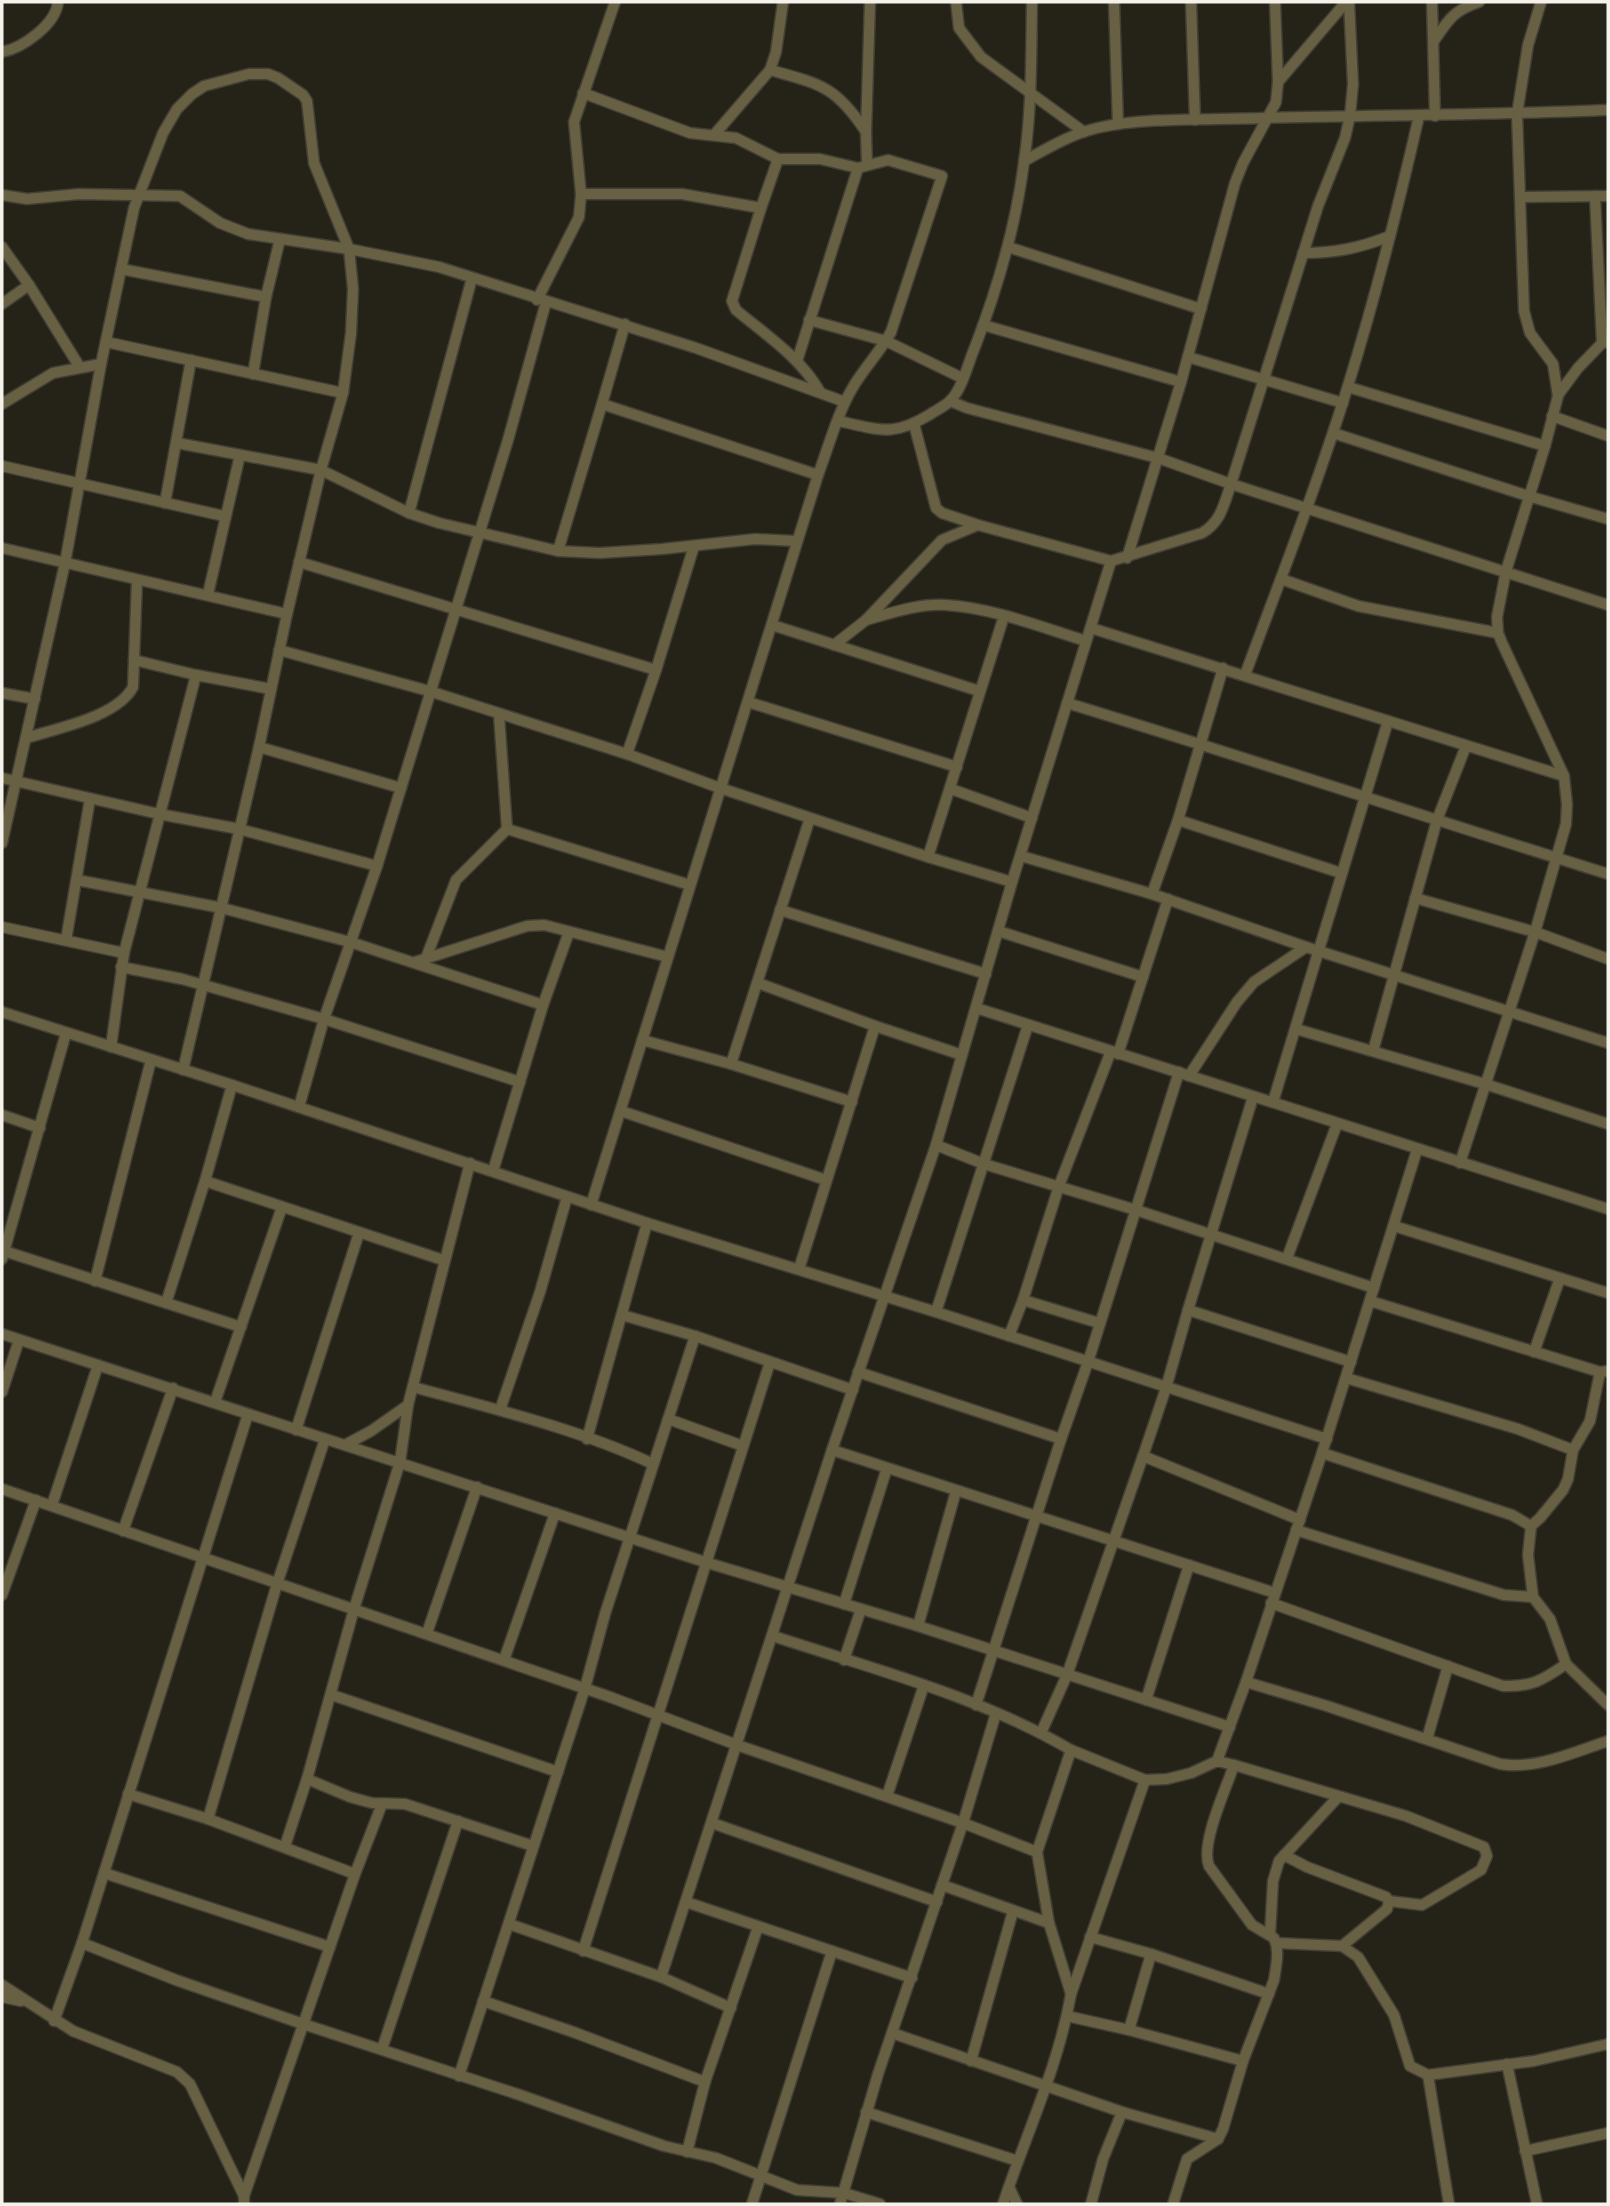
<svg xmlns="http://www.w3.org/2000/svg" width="1610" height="2206" font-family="'PT Sans',sans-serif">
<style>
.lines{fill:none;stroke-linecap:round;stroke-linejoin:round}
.street-casing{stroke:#423f36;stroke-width:13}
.street{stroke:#686042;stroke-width:10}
</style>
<rect width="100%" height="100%" fill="#252218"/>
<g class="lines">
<!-- street casing -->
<g class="street-casing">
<g id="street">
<polyline points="956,2 959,28 981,57 1084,132"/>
<polyline points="1114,2 1118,124"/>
<polyline points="1191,2 1195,120"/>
<polyline points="1432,2 1435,116"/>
<path d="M1434 41C1448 20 1454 10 1479 2"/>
<path d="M2 52C23 48 56 24 58 2"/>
<path d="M770 70C820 84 836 86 866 132"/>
<polyline points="1278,82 1346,2"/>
<path d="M583 93 690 133 736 138 778 159H820L858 168 888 160 942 176 891 332C880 352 864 368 853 387 837 414 829 446 818 475L591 1205"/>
<polyline points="714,135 770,70 776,52 783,2"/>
<path d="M778 159 761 208 732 301 736 310C766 335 801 358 820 392"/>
<path d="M1024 161C1048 148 1071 134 1097 128 1145 117 1211 120 1262 118 1377 115 1493 115 1608 110"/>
<polyline points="867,165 866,132 870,2"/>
<polyline points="581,194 682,194 761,208"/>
<polyline points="2,195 27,199 79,194 180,196 220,223 248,234 349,249 439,267 696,348 845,402"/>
<polyline points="1595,196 1602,343 1608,342"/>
<polyline points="1520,197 1608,196"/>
<polyline points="2,247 29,285 79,366"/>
<polyline points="1008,247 1201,309"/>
<path d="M1303 253C1335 253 1360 248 1390 236"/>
<polyline points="121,269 266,297 253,374"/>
<polyline points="266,297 280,239"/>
<polyline points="537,300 579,217 581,194 574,122 615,2"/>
<polyline points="2,304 29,285"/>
<polyline points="809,320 886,341 962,378"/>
<polyline points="625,324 602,404 818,475"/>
<polyline points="983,325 1181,382"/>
<polyline points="106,342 343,393"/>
<polyline points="1188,357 1343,403"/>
<polyline points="797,361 858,168"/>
<polyline points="1348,387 1545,446"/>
<polyline points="1558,395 1578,368 1605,340"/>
<polyline points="950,401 967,408 1158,458 1231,484 1608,605"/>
<polyline points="2,404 53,373 101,364"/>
<polyline points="1552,416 1608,436"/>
<path d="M838 421C878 429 891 438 929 415 936 410 946 406 951 400 963 387 968 363 975 347 998 287 1016 225 1024 162 1032 109 1031 55 1032 2"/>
<path d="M914 424 936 508 942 513 978 525 1111 561 1202 533C1221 522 1224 504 1231 484L1318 206 1345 138 1350 116 1353 84 1349 2"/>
<polyline points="1333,433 1528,496 1608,519"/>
<polyline points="177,443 321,470 409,513 439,523 558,551 600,553 662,549 755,539 796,541"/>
<polyline points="2,466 224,516"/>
<polyline points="165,503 191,360"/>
<polyline points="409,513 472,278"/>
<polyline points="2,548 287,614"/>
<polyline points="558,551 602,404"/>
<polyline points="1127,558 1181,382 1235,183 1243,163 1276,102 1278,82 1275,2"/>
<polyline points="299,562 656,670"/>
<polyline points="1281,579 1358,606 1498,633"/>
<polyline points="208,594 240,455"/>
<path d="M866 620C891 613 919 603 946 605 993 608 1041 627 1086 641"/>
<polyline points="772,625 979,691"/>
<polyline points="1091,628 1564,776"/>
<polyline points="834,645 866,620 942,540 978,525"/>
<polyline points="279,650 429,691 627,754 720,788 928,857 1012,882"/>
<polyline points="134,660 196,675 271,689"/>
<path d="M1245 675C1280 580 1317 486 1347 389 1375 299 1398 208 1419 116"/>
<polyline points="2,693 35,699"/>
<polyline points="748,702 957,767"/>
<path d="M1067 703C1248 758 1428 818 1608 874"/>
<polyline points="499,715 507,829"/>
<path d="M26 738C58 728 117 717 133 687L137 580"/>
<polyline points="259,747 401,788"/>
<polyline points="627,754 656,670 694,546"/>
<polyline points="2,778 159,814 239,829 377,866"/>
<polyline points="951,789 1032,818"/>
<polyline points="1178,820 1341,873"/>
<polyline points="507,829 690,885"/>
<polyline points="2,843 65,563 101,364 134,208 163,133 177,109 192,94 204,86 249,74 268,74 278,78 303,95 307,101 314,163 349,249 353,289 351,333 343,393 321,470 287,614 259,747 183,1070"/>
<polyline points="1021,856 1152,894 1306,947 1608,1043"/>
<polyline points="928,857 1004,616"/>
<polyline points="77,880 222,908 350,942 543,1005 569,932"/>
<polyline points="1152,894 1178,820 1223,668"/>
<polyline points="1415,898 1535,932 1608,959"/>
<polyline points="780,910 986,974"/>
<polyline points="2,927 124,953"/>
<polyline points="998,931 1143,977"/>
<polyline points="66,940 90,799"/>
<polyline points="426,958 456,880 507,829"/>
<polyline points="415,962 527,926 544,925 668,957"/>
<polyline points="121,967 182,979 324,1019 520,1082"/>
<polyline points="758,983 875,1026 962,1055"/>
<polyline points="976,1008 1608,1209"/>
<polyline points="2,1012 232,1085 647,1223 936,1312 1327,1439"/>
<polyline points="1296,1029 1485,1084 1608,1124"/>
<polyline points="642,1040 731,1064 852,1102"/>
<polyline points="111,1047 124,953 196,675"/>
<polyline points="1373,1051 1437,820 1466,746"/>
<polyline points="1118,1054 1168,899"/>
<polyline points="731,1064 810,818"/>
<polyline points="1189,1076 1237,1002 1254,982 1306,947"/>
<polyline points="1253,1097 1188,1310 1351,1362"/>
<polyline points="1273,1102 1388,721"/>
<polyline points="299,1107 324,1019 377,866 508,440 546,302"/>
<polyline points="621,1111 826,1180"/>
<polyline points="2,1115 40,1128"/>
<polyline points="936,1145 984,1164 1136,1210 1374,1288"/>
<polyline points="1460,1163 1535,932 1566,824 1567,804 1564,776 1502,643 1498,633 1497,617 1506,571 1545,446 1558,396 1553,364 1530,333 1524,311 1517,114 1528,45 1541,2"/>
<polyline points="493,1171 543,1005"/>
<polyline points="205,1181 443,1260"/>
<polyline points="1394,1226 1608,1293"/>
<polyline points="4,1251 241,1327"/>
<polyline points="1287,1258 1337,1124"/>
<polyline points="2,1259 66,1033"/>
<polyline points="799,1269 875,1026"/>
<polyline points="95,1281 151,1060"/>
<polyline points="1023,1300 1099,1323"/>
<polyline points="1370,1301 1600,1372 1608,1371"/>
<polyline points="166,1303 205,1181 232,1085"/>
<polyline points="1188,1310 1166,1388 1143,1456 1300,1520"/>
<polyline points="936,1312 1028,1025"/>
<polyline points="622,1315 695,1336 853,1390"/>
<polyline points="2,1334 708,1563 918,1626 1230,1727"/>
<polyline points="1009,1336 1023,1300 1059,1186 1111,1051"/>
<polyline points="1534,1352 1560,1278"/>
<polyline points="858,1372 1061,1439"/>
<polyline points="1346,1378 1518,1429 1573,1450"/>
<path d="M413 1387C491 1408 579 1429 653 1464"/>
<polyline points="2,1392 19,1340"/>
<polyline points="215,1402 282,1207"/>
<polyline points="500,1410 540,1292 567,1197"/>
<polyline points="668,1419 743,1446"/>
<polyline points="296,1430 359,1233"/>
<polyline points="587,1439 647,1223"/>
<polyline points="345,1445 371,1431 408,1405"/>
<polyline points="832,1450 1275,1593"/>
<polyline points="1322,1453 1512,1515 1531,1526 1528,1555 1533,1597 1550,1619 1566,1664 1608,1705"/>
<polyline points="2,1489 610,1697 737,1745 963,1823 1037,1852 1049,1923 1071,1994"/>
<polyline points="52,1505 98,1365"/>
<polyline points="1531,1526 1540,1518 1563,1490 1568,1479 1573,1450 1590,1421 1600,1372"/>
<polyline points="1296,1530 1504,1595 1533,1597"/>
<polyline points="123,1531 173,1388"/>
<polyline points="2,1595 36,1500"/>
<path d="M1271 1603 1503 1686C1532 1687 1543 1680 1566 1664"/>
<polyline points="844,1604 887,1468"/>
<polyline points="918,1626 956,1491"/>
<polyline points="427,1633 477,1487"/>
<path d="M773 1636C873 1669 979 1696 1071 1750"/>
<polyline points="504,1660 555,1513"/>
<polyline points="844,1660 861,1609"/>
<path d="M1246 1682 1327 1706 1500 1764C1536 1770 1574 1752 1608 1741"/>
<polyline points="332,1695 558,1772"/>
<polyline points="1146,1700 1189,1565"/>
<polyline points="976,1705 1061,1439 1088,1362 1179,1072"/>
<polyline points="1041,1733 1067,1675 1143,1456"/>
<polyline points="1427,1739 1448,1666"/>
<polyline points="1217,1761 1246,1682 1322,1453 1417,1150"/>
<polyline points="307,1779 350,1797 372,1803 405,1804 533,1846"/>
<polyline points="128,1794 208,1819 355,1874"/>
<polyline points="887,1796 924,1685"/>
<polyline points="208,1819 277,1584 325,1439"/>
<polyline points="712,1823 937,1902"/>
<polyline points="285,1846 307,1779 354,1609 400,1462 408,1405 470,1163"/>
<polyline points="1037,1852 1071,1750 1145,1780 1167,1779 1191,1773 1217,1761 1234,1765 1406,1816 1484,1847 1487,1856 1481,1870 1422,1905 1389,1901 1386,1897 1307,1867 1284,1855"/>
<polyline points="104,1873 330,1947"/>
<polyline points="942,1885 1049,1923"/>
<polyline points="686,1902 912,1978"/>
<polyline points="509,1924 661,1977 731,2008"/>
<polyline points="1270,1935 1273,1881 1279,1861 1338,1797"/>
<polyline points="1090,1937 1151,1954 1269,1994"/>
<polyline points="82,1943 176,1980 303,2024 520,2095 664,2146 716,2158 797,2190 844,2193 880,2204"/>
<polyline points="1276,1943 1342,1946 1358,1957 1394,2015 1410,2066 1428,2075 1534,2061 1608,2044"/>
<polyline points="1342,1946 1387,1909 1389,1901"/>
<polyline points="583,1951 770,1362"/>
<polyline points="661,1977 832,1450 936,1145 1012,882 1111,561"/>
<polyline points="2,1985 73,2031 177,2072 190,2084 244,2196 244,2204"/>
<polyline points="2,1997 21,2001"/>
<polyline points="483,2001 576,2033 705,2082"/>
<polyline points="1067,2016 1129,2030 1243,2061"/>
<polyline points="54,2021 82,1943 248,1414"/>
<polyline points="1129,2030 1151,1954"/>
<polyline points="892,2033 1122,2112 1103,2159 1091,2204"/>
<polyline points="382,2049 458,1821"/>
<polyline points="971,2061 1013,1911"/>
<polyline points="1507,2064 1537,2204"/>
<polyline points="1428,2075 1449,2204"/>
<polyline points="459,2076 585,1688 605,1614 695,1336"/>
<polyline points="866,2112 1018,2161"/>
<polyline points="1122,2112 1218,2139"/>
<polyline points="1525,2151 1608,2133"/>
<polyline points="687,2152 705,2082 758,1927"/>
<polyline points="1009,2187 1017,2204"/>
<polyline points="244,2196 355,1874 382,1804"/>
<polyline points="752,2204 832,1951"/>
<polyline points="840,2204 878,2074 963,1823 996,1713"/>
<path d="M1003 2204C1026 2134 1058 2068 1071 1994L1145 1780"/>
<path d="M1173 2204 1187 2159 1218 2139 1223 2129 1243 2061 1274 1980C1276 1966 1280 1951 1274 1938L1252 1925 1209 1866C1200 1844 1226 1789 1234 1765"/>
</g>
</g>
<!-- street -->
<use href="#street" class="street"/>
</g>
<!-- border -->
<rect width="1610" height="2206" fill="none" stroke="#f4f2eb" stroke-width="7"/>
</svg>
